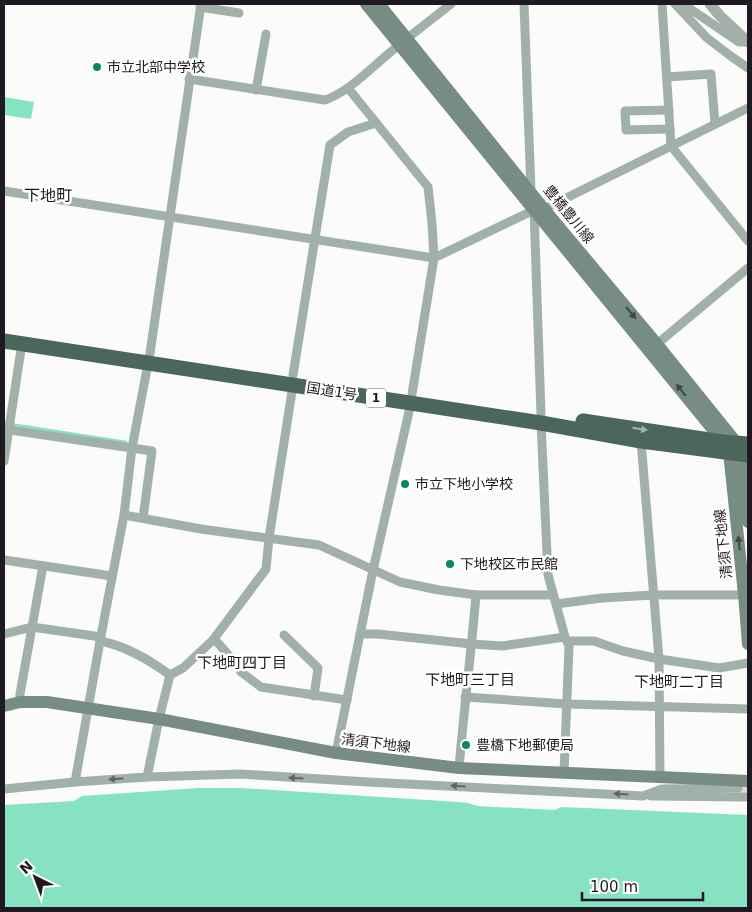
<svg xmlns="http://www.w3.org/2000/svg" width="752" height="912" font-family="'DejaVu Sans','Noto Sans JP',sans-serif">
<style>
.water{fill:#86e2c1}
.lines{fill:none;stroke-linecap:round;stroke-linejoin:round}
.stream{stroke:#86e2c1;stroke-width:2.5}
.minor-tunnel{stroke:#dad9db;stroke-width:9;stroke-dasharray:9 4.5;stroke-linecap:butt}
.minor{stroke:#a2b0aa;stroke-width:9}
.tertiary{stroke:#a2b0aa;stroke-width:11}
.secondary{stroke:#778c83;stroke-width:12}
.trunk{stroke:#4b675c;stroke-width:15}
.oneway{fill:#424749}
.oneway2{fill:#a5b3ae}
.oneway3{fill:#606466}
.poi-dot{fill:#098567;stroke:#fff;stroke-width:2}
.labels{text-anchor:middle;stroke-width:5;stroke-linejoin:round;paint-order:stroke}
.shield{fill:#fff;stroke:#625e65;stroke-width:1}
.shield-label{font-size:12px;font-weight:bold;fill:#1f1923}
.poi-label{font-size:14px;fill:#1f1923;stroke:#fff;text-anchor:start}
.street-label{font-size:14px;fill:#1f1923;stroke:#fff}
.neighbourhood-label{font-size:15px;fill:#1f1923;stroke:#fff}
.quarter-label{font-size:16px;fill:#1f1923;stroke:#fff}
</style>
<rect width="100%" height="100%" fill="#fbfbfb"/>
<!-- water -->
<g class="water">
<polygon points="4,97 34,102 31,119 4,115"/>
<polygon points="198,788 241,788 458,802 468,803 478,806 554,810 562,807 748,815 748,908 4,908 4,805 74,801 82,796"/>
</g>
<g class="lines">
<!-- stream -->
<polyline class="stream" points="4,423 126,442"/>
<!-- minor-tunnel -->
<polyline class="minor-tunnel" points="738,788 748,788"/>
<!-- minor -->
<g class="minor">
<polyline points="524,4 531,191"/>
<polyline points="662,4 671,146 748,241"/>
<polyline points="675,4 707,38 732,57 748,68"/>
<polyline points="683,4 739,42 748,42"/>
<polyline points="200,7 239,13"/>
<polyline points="667,77 711,74 715,124"/>
<path d="M189 79 325 100C349 92 373 66 393 50 412 34 432 19 451 4"/>
<polyline points="256,90 266,34"/>
<polyline points="669,110 625,111 626,130 670,129"/>
<polyline points="4,191 434,258 432,223 428,187 348,88"/>
<polyline points="544,209 748,108"/>
<polyline points="657,344 748,268"/>
<polyline points="293,375 330,145 348,132 376,123"/>
<polyline points="412,394 434,258 534,210 541,414"/>
<polyline points="541,423 548,575 565,637 569,646 564,773"/>
<polyline points="4,429 152,451 143,518"/>
<polyline points="641,441 659,659 660,778"/>
<polyline points="4,461 22,343"/>
<polyline points="124,515 201,529 319,545 400,582 439,590 476,595 553,595"/>
<polyline points="4,560 112,576"/>
<polyline points="556,604 602,598 654,595 748,595"/>
<polyline points="4,634 32,627 101,637"/>
<polyline points="360,634 378,634 472,644 502,646 565,637"/>
<polyline points="284,635 318,668 314,696"/>
<polyline points="213,640 218,643 237,665 241,672 261,687 347,700"/>
<path d="M100 641C126 646 148 659 170 675"/>
<polyline points="567,641 594,641 623,651 659,659 719,668 748,663"/>
<polyline points="465,697 567,704 748,709"/>
<polyline points="20,702 20,694 43,566"/>
<polyline points="336,753 373,570 411,403"/>
<path d="M459 768C464 710 471 653 476 595"/>
<polyline points="147,777 159,719 170,675 183,668 213,640 266,569 269,538 293,385"/>
<polyline points="75,782 100,641 124,515 132,448 150,353 201,4"/>
<polyline points="4,789 75,782 147,777 240,774 368,782 643,796 662,789 738,788"/>
<polyline points="651,796 746,797"/>
</g>
<!-- tertiary -->
<polyline class="tertiary" points="710,4 720,16 748,42"/>
<!-- secondary -->
<g class="secondary">
<polyline points="366,4 723,442 729,452 744,594 748,644"/>
<polyline points="379,4 544,209 657,344 736,442 740,454 748,522"/>
<polyline points="4,706 20,702 47,702 159,719 336,753 459,768 748,781"/>
</g>
<!-- trunk -->
<g class="trunk">
<polyline points="4,341 541,423 641,441 748,455"/>
<polyline points="583,421 723,442 748,444"/>
</g>
</g>
<!-- one-way arrows -->
<defs><path id="oneway-solid" d="M-6-.8H1V-3.2L6.5 0L1 3.2V.8H-6Z" transform="scale(1.25)"/></defs>
<g class="oneway">
<use href="#oneway-solid" transform="translate(631 313) rotate(50)"/>
<use href="#oneway-solid" transform="translate(681 390) rotate(-129)"/>
<use href="#oneway-solid" transform="translate(739 543) rotate(-96)"/>
</g>
<use class="oneway2" href="#oneway-solid" transform="translate(640 429) rotate(9)"/>
<g class="oneway3">
<use href="#oneway-solid" transform="translate(296 778) rotate(-176)"/>
<use href="#oneway-solid" transform="translate(116 779) rotate(176)"/>
<use href="#oneway-solid" transform="translate(458 786) rotate(-177)"/>
<use href="#oneway-solid" transform="translate(621 794) rotate(-177)"/>
</g>
<!-- markers -->
<g class="poi-dot">
<circle cx="97" cy="67" r="5"/>
<circle cx="405" cy="484" r="5"/>
<circle cx="450" cy="564" r="5"/>
<circle cx="466" cy="745" r="5"/>
</g>
<g class="labels">
<!-- shield labels -->
<rect class="shield" x="366" y="388.5" width="20" height="19" rx="4"/>
<g class="shield-label">
<text x="376" y="402">1</text>
</g>
<!-- poi labels -->
<g class="poi-label">
<text x="107" y="72">市立北部中学校</text>
<text x="415" y="489">市立下地小学校</text>
<text x="460" y="569">下地校区市民館</text>
<text x="476" y="750">豊橋下地郵便局</text>
</g>
<!-- street labels -->
<g class="street-label">
<text transform="translate(569 214) rotate(51)" y="5">豊橋豊川線</text>
<text transform="translate(332 391) rotate(9)" y="5">国道1号</text>
<text transform="translate(723 544) rotate(-96)" y="5">清須下地線</text>
<text transform="translate(376 743) rotate(7)" y="5">清須下地線</text>
</g>
<!-- neighbourhood labels -->
<g class="neighbourhood-label">
<text x="242" y="668">下地町四丁目</text>
<text x="470" y="685">下地町三丁目</text>
<text x="679" y="687">下地町二丁目</text>
</g>
<!-- quarter labels -->
<g class="quarter-label">
<text x="48" y="201">下地町</text>
</g>
</g>
<!-- border -->
<rect width="752" height="912" fill="none" stroke="#1f1923" stroke-width="10"/>
<!-- north arrow -->
<g transform="translate(35 877) rotate(318)" stroke="#ffffff" stroke-width="4" paint-order="stroke">
<path d="M0-4L9 19L0 12L-9 19Z" fill="#1f1923"/>
<text y="-8" font-size="14" font-weight="bold" text-anchor="middle" fill="#1f1923">N</text>
</g>
<!-- scale -->
<path d="M582 892v8h121v-8" fill="none" stroke="#1f1923" stroke-width="2.5"/>
<text x="590" y="892" font-size="15" fill="#1f1923" stroke="#ffffff" stroke-width="4" paint-order="stroke">100 m</text>
</svg>
